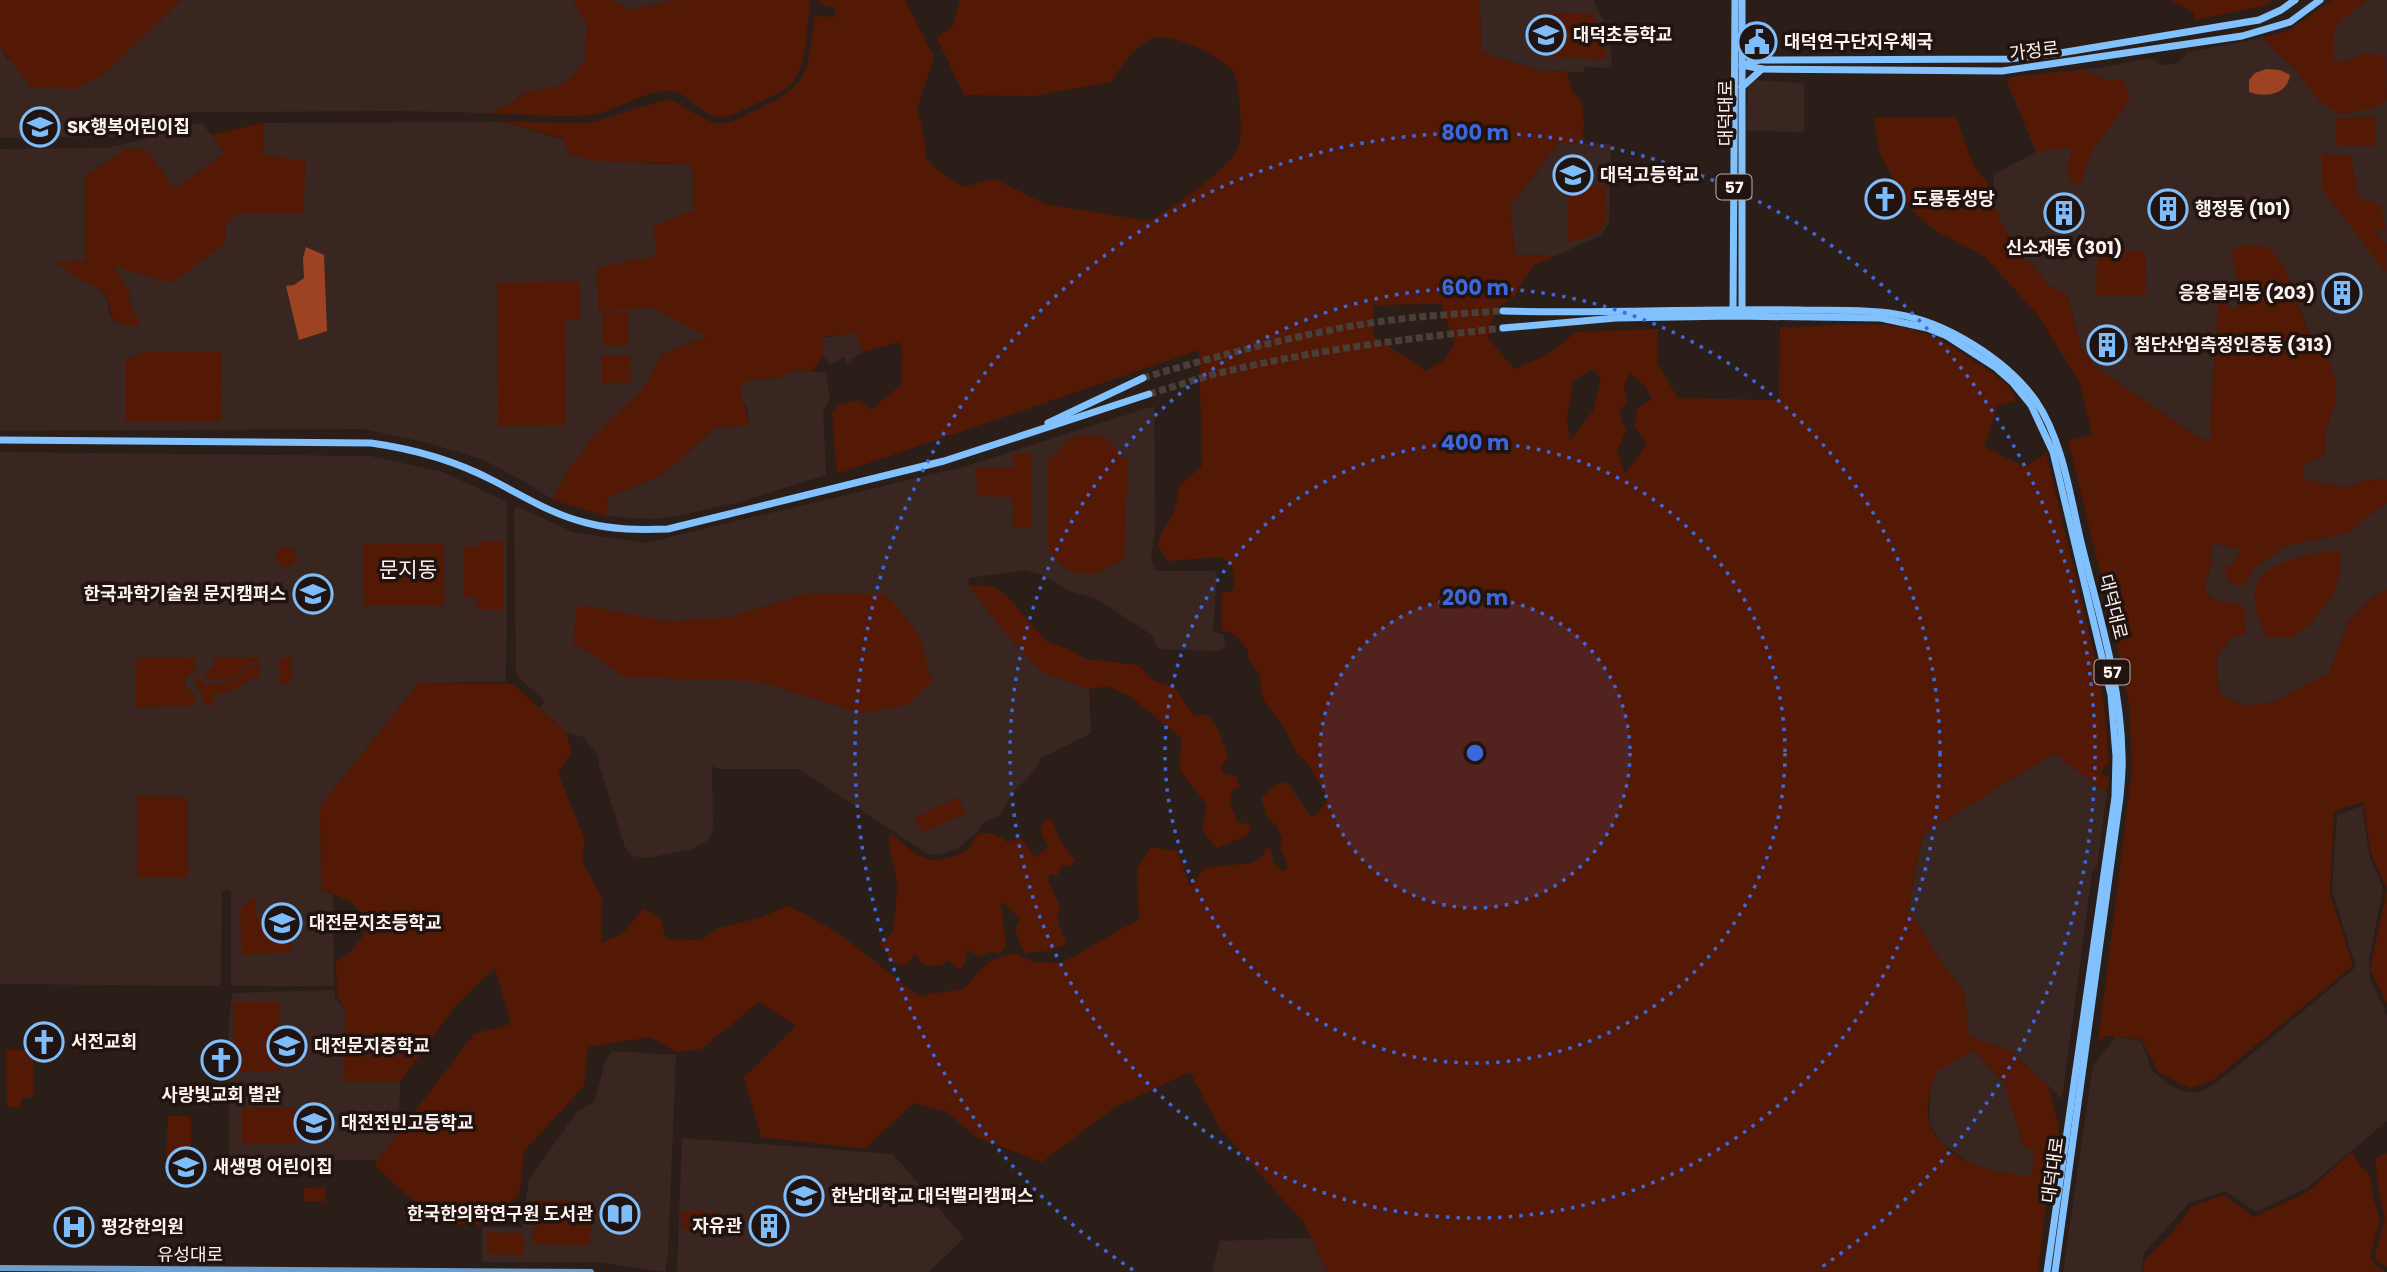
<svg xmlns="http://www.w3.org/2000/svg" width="2387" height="1272" font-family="Poppins,'Noto Sans KR',sans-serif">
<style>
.built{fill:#392620}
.green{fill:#541904;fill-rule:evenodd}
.water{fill:#9d4223}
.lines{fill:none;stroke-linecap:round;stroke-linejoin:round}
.primary-tunnel{stroke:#4a3e39;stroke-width:7;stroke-dasharray:7 3.5;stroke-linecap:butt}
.secondary{stroke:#6d9ecd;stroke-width:6}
.primary{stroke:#81c1fe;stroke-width:7}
.ring{fill:none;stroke:#3e67db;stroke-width:3.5;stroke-dasharray:3.5 7}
.labels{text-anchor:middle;stroke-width:7;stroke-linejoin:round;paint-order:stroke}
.shield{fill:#211410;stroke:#baafac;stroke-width:2}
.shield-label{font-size:16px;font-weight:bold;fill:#fcf2ef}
.poi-label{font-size:18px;font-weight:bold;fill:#fcf2ef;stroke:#211410;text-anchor:start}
.street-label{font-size:18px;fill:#fcf2ef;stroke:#211410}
.quarter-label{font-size:21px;fill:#fcf2ef;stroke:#211410}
.centre{fill:#3e67db;stroke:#211410;stroke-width:3.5}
.ring-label{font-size:21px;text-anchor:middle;font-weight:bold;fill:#3e67db;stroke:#211410;stroke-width:7;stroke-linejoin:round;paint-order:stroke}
</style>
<rect width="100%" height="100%" fill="#2b1e19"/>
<!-- built -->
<g class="built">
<polygon points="181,0 573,0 587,25 585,60 572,76 558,87 525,92 510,104 489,113 399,111 188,112 134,134 116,137 0,138 0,47 7,59 102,76"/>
<polygon points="613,0 678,0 631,10"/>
<polygon points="1480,0 1593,0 1610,32 1612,66 1609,68 1584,67 1584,72 1540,71 1481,52"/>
<polygon points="2332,0 2387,0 2387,479 2362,481 2349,488 2301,479 2304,465 2325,455 2326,431 2335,403 2285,268 2237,276 2249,301 2231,310 2219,296 2210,425 2212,440 2201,439 2095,367 2081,347 2067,294 2048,285 2033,265 2023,260 2007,236 1993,205 1994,174 2036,152 2007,82 2012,77 2104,67 2151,58 2162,65 2174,64 2181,60 2188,52 2257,39 2288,31"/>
<polygon points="1754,80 1804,83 1804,132 1746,131 1748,85"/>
<polygon points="502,122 650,164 692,164 694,211 655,226 657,256 597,268 599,311 651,307 708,336 662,354 643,389 589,441 583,453 570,466 553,500 525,482 484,460 428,443 364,429 0,431 0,149 105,148 143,140 176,124 179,127 202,123 225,153 175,189 146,150 126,149 85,176 85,261 57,263 101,290 108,302 109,313 115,322 129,326 140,326 131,307 129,292 113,266 226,224 237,214 264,155 263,123"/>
<polygon points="1559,143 1611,144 1609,223 1600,236 1555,256 1515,255 1510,206"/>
<polygon points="856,333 863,352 847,363 844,357 831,365 823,356 822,338"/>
<polygon points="795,370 826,373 830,399 823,411 826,475 740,502 673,517 649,519 606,516 608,498 665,473 716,427 749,425 747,408 742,401 740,389 749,380 778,378"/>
<polygon points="1154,406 1155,530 1151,558 1156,571 1214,571 1217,574 1213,632 1223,634 1226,645 1220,651 1158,649 1152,635 1097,599 1070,591 1042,575 1025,570 969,578 968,585 1006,634 1044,673 1089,689 1091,733 1041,758 1034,771 1010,796 1000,816 984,822 976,833 957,849 940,854 929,855 799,769 719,769 712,766 713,828 708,840 692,849 647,858 632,856 625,847 599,765 598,755 583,737 566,732 540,708 545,701 520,679 516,671 514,509 519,507 572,532 645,543 963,467"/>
<polygon points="0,452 370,456 443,472 507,502 506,682 419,683 320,806 321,889 333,895 334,986 231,986 231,891 222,891 221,981 218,986 0,984"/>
<polygon points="2387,503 2387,590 2374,596 2348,622 2330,672 2277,701 2244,706 2219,694 2216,660 2229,639 2212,599 2204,587 2212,564 2211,543 2240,549 2242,586 2257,566 2287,545 2349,533 2362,520"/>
<polygon points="2055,752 2107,793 2097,865 2092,873 2062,1099 2010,1050 1969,1036 1964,991 1942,963 1908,909 1923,834"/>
<polygon points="2362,806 2369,855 2383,888 2369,959 2370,978 2387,1016 2387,1121 2307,1188 2256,1212 2226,1191 2189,1203 2144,1253 2141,1272 2063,1272 2093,1065 2116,1037 2141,1041 2152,1071 2170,1085 2181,1091 2194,1093 2207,1089 2230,1072 2356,967 2332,891 2337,815"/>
<polygon points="334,990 335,998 345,1010 344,1081 400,1082 399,1132 378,1160 229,1161 229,1021 232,993"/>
<polygon points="1973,1049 2005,1084 2024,1148 2034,1149 2032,1176 2002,1174 1972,1164 1941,1143 1929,1123 1930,1089 1936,1071"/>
<polygon points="612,1051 676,1055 668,1253 665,1272 596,1262 482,1262 482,1227 522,1228 529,1179 577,1112 595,1101 605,1062"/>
<polygon points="682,1138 893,1154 964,1238 929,1272 677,1272"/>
<polygon points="1311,1238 1328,1272 1212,1272 1220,1241"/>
</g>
<!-- green -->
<g class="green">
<polygon points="0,0 181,0 102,76 74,89 31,87 0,47"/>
<path d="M573 0H613L631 10 678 0H810C807 22 808 66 792 83 781 94 763 100 749 107 739 112 727 120 714 116 697 111 687 91 668 91 641 91 617 112 591 115 559 118 521 114 489 113L510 104 526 92 558 87 572 76 585 60 587 25Z"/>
<path d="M817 0H905L934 57 917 109 925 141 926 158 934 167 963 187 995 179 1045 204 1150 221C1174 206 1229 171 1239 145 1243 133 1240 81 1233 71 1220 55 1170 31 1151 39 1132 48 1122 66 1111 82L1033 96 964 95 937 38 953 25 960 0H1480L1481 52 1540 71 1567 72 1572 92C1588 101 1583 127 1583 143H1559L1510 206 1515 255 1555 256 1535 265 1519 286 1515 297 1497 307 1488 338 1514 369 1549 354 1576 332 1658 329 1657 363 1678 398 1779 400 1780 327C1833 328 1888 315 1938 339 1951 345 1963 355 1975 362 1991 372 2010 382 2016 401L1998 405 1984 447 2025 467 2046 453 2095 658 2103 697 2109 762 2102 769V774L2109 777 2107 793 2054 753 1923 834 1908 908 1942 963 1964 991 1969 1036 2010 1050 2048 1086 2059 1127 2056 1159 2048 1189 2038 1272H1328L1304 1223 1219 1127 1190 1072 1115 1107 1042 1162 976 1137 947 1112 914 1103 864 1149 761 1137 744 1077 796 1026 759 1002 701 1049 677 1052 650 1037 588 1047 584 1086 524 1151 519 1195 487 1225 439 1224 374 1165 474 1034 511 1024 495 968 454 1008 400 1082H344L345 1010 337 997 336 961 350 953 373 922 349 901 321 889 320 806 419 683 513 684 566 732 572 752 558 773 585 840 582 862 602 897 601 943 622 934 644 908 661 920 666 939 700 940 720 928 762 917 788 906C837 928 876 962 918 996L963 989 988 962 1015 953 1033 962 1062 963 1139 919 1137 869 1151 847 1178 851 1190 887 1204 868 1252 863 1263 856 1266 847 1271 850 1273 862 1282 871 1288 867 1280 847 1282 838 1276 825 1267 817 1261 798 1275 785 1287 782 1311 817 1320 811 1328 798 1306 761 1298 755 1285 730 1263 699 1259 673 1249 660 1247 649 1236 636 1229 632 1222 631V593L1232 591 1235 581 1231 564 1220 557 1168 561 1158 546 1161 534 1175 510 1179 486 1202 466 1199 350 837 474 832 414 839 405 860 400 871 410 902 384C898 367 906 361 900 342L863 352 856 333 822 337 823 356 812 372 795 370 778 378 749 380 740 389C742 402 747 412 749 425L716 427 665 473 608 498 606 516 553 500 570 466 583 453 589 441 643 389 662 354 707 337 651 307 599 312 597 268 656 256 654 226 694 210 692 164 596 161 569 154 563 138 502 122 590 123 668 99C685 104 699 120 716 123 730 125 741 117 752 112 811 84 806 77 815 16L835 17V7L826 6ZM1441 304 1454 343 1446 359 1426 371 1373 336 1374 305ZM1591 369 1601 378 1593 411 1570 441 1567 417 1573 381ZM1630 373 1645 386 1652 399 1637 409 1635 426 1647 443 1625 474 1617 451 1626 431 1619 412 1627 401 1624 385ZM1974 1050 2005 1084 2024 1148 2034 1149 2032 1176C1996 1174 1945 1163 1930 1125 1924 1110 1931 1086 1936 1072Z"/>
<polygon points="2170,0 2273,0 2263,6 2194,20 2194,12"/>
<path d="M2332 0H2367C2341 24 2332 16 2333 58L2341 63 2364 53 2386 56 2387 100C2374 110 2356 112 2340 114L2319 101 2294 68 2262 38 2288 31Z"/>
<polygon points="1551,13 1592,14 1602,32 1606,59 1551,57"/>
<polygon points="2083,70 2104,79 2124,80 2130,100 2091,152 2081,182 2073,185 2068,174 2071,147 2037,152 2007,82 2012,77"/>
<polygon points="2336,117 2376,117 2375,146 2336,145"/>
<polygon points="1874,118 1956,118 1973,164 1993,191 1993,205 2022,260 2033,265 2048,285 2067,294 2081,347 2095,367 2201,439 2212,440 2210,425 2219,295 2231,310 2249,301 2237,276 2231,251 2244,245 2269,247 2285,268 2312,344 2324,351 2336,379 2335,403 2326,431 2325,455 2304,465 2302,479 2349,488 2362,481 2387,479 2387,503 2362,520 2349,533 2287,545 2257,566 2242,587 2227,581 2225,567 2234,564 2240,549 2211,543 2212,564 2204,587 2212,599 2244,606 2246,634 2229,639 2216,660 2219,694 2244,706 2277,701 2330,672 2348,622 2374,596 2387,590 2387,1004 2370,969 2387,890 2371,853 2363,802 2334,811 2330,894 2353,966 2213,1080 2190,1088 2159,1073 2141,1039 2105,1036 2098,1043 2132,769 2129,704 2111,617 2068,440 2092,435 2080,383 2037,314 1984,256 1936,231 1918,216 1907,202 1880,155"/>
<path d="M263 123 264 155 306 161 303 213 237 214 226 224V243L171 283 114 266 129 292 131 307 141 326C97 327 120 306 100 289 96 286 89 284 84 282 75 276 66 269 56 262L85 261V176L126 149 146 150 175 189 225 153 211 135Z"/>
<polygon points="2322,154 2351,156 2358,197 2381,205 2386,232 2373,228 2387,245 2385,272 2322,189"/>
<path d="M1568 185H1605C1608 232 1612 229 1567 243Z"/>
<polygon points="2097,251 2146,252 2145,296 2096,295"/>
<polygon points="579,281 579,319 565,320 566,425 498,426 497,283"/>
<polygon points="628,312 628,346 603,346 602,313"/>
<polygon points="222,351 221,421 126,422 126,360 143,352"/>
<polygon points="602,355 630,355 631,382 602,383"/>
<path d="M1083 435C1106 436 1109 439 1122 457H1128L1124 562C1110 562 1111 567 1099 572 1075 580 1053 565 1047 542L1048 460C1065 451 1054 442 1083 435Z"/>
<polygon points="1031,453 1031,528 1013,528 1014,497 977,496 976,467 1013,467 1014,454"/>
<polygon points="477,542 504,542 504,609 477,609 477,598 463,597 464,547 477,547"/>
<rect x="364" y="543" width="80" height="63"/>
<circle cx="286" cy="557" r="10"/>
<path d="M2340 550V572L2332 597 2310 624 2293 637H2266C2260 624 2252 604 2255 589 2262 560 2316 553 2340 550Z"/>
<polygon points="968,585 995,587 1008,597 1046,641 1071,650 1085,659 1138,665 1154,681 1172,686 1195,716 1207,714 1219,731 1228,758 1221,768 1226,775 1236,775 1239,787 1231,791 1230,804 1238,822 1251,825 1247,836 1216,848 1202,830 1207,805 1180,770 1181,738 1131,697 1108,686 1089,689 1044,673 1006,634"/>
<polygon points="808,593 886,594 919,635 932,681 907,705 861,713 757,681 624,677 589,652 573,644 577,607 587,606 671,622 731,617"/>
<path d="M139 657 195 658V671L186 678C185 687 186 690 195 694L194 706 136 707V659Z"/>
<path d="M215 657H260V661C242 662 244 672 231 678 224 681 215 680 208 680L205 674 214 665Z"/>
<polygon points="280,658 292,658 292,683 279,683"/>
<path d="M260 663V676L244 682 236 690 213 695V706H206L194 676 198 677 206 686C214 682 222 684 230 681 243 677 243 665 260 663Z"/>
<polygon points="137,796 188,797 187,878 137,878"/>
<polygon points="958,797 966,813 922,832 915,818"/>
<path d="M1051 818 1060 840 1075 860 1068 867 1062 865 1057 875 1050 874 1048 881 1060 906 1057 918 1066 944 1048 951 1024 953 1015 930 1020 919 1004 903 1001 904 1006 947 1000 953 988 952 981 957 967 950 966 961 959 970 949 960 943 965 925 966 915 954 907 965 894 964 879 943 893 932C895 914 898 895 896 877 894 861 887 849 890 833 901 841 917 858 931 860 941 861 960 856 967 849 971 845 973 839 977 836 987 829 1000 836 1007 842L1021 838 1036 858 1049 846 1042 835 1041 824Z"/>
<polygon points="252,898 255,898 257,919 290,917 292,952 242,955 240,910"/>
<polygon points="233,1002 279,1002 278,1072 233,1072"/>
<polygon points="6,1050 33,1050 33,1098 21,1098 21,1107 7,1107"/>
<polygon points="242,1107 296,1108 296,1144 242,1144"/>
<polygon points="168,1116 188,1116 191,1119 191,1160 166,1160"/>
<polygon points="2352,1152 2363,1169 2370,1175 2373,1198 2379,1215 2379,1224 2370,1254 2375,1266 2386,1272 2143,1272 2145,1260 2171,1234 2191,1207 2224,1195 2254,1217 2307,1192"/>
<polygon points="2387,1153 2387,1267 2377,1261 2375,1254 2385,1219 2379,1193 2375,1159"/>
<polygon points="325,1187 325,1201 304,1201 304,1188"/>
<polygon points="534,1200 591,1201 590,1245 533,1244"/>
<polygon points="408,1204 424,1212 419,1222 403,1214"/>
<rect x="681" y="1212" width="34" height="18"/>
<polygon points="487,1232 523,1233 523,1255 486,1254"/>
</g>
<!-- water -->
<g class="water">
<path d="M2266 69 2280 70 2290 75C2287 95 2265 98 2249 92V80L2255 73Z"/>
<polygon points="306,247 324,255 327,331 299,340 286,286 294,285 304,278 303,258"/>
</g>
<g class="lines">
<!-- primary-tunnel -->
<g class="primary-tunnel">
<path d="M1143 378C1212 357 1281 339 1352 326 1402 317 1452 314 1503 311"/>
<path d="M1149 394C1177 386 1204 376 1232 370 1321 349 1413 338 1503 328"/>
</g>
<!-- secondary -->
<polyline class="secondary" points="0,1268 591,1272"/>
<!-- primary -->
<g class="primary">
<polyline points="1742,0 1742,311"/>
<polyline points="1746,64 1760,60 2008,59 2054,54 2259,20 2281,10 2295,0"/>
<polyline points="1742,65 1762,69 2002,71 2242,36 2290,22 2320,0"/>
<polyline points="1742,87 1762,69"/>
<path d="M1503 311C1602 314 1700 308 1799 310 1831 311 1864 309 1895 314 1945 321 2007 360 2036 401 2063 441 2070 496 2081 542 2098 612 2121 683 2122 755 2123 769 2121 783 2120 797L2055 1272"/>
<polyline points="1733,312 1735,0"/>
<polyline points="1503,328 1616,318 1733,316 1881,318 1927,328 1947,336 1995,367 2013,383 2031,405 2053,452 2111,695 2116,756 2115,797 2047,1272"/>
<polyline points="1048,423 1143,378"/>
<path d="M0 440 371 443C414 449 456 461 494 481 525 497 553 515 587 523 614 530 640 530 668 529L944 461 1149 394"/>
</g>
</g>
<!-- distance rings -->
<circle cx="1475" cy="753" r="155" fill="#3e67db" fill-opacity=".12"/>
<g class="ring">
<circle cx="1475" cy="753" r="155"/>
<circle cx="1475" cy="753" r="310"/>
<circle cx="1475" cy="753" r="465"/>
<path d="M1133 1270A620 620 0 1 1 1817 1270"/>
</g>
<!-- icons -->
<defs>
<g id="school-ring" transform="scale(2.0125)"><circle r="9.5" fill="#211410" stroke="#7fbdfa" stroke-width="1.5"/><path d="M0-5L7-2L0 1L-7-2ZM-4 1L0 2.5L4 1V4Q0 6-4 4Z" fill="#7fbdfa"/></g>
<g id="civic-ring" transform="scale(2.0125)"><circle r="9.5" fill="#211410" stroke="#7fbdfa" stroke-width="1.5"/><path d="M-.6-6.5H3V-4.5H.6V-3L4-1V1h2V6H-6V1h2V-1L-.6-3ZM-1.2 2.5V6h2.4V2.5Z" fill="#7fbdfa"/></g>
<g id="church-ring" transform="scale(2.0125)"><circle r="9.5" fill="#211410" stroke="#7fbdfa" stroke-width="1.5"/><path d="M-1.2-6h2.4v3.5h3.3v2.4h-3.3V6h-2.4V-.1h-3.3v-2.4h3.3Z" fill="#7fbdfa"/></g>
<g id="building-ring" transform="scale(2.0125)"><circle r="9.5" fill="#211410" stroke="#7fbdfa" stroke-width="1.5"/><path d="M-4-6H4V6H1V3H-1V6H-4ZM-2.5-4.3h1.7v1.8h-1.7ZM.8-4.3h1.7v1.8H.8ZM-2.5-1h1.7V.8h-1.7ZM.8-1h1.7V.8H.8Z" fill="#7fbdfa"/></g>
<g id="university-ring" transform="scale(2.0125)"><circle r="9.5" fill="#211410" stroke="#7fbdfa" stroke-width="1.5"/><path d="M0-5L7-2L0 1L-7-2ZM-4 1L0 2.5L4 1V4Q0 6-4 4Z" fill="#7fbdfa"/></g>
<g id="library-ring" transform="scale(2.0125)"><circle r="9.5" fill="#211410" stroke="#7fbdfa" stroke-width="1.5"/><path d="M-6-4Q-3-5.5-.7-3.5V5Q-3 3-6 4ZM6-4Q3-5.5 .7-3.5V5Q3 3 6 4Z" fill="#7fbdfa"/></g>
<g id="hospital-ring" transform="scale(2.0125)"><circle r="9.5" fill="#211410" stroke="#7fbdfa" stroke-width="1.5"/><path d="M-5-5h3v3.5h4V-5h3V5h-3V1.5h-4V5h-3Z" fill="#7fbdfa"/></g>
</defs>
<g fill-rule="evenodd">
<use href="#school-ring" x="1546" y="35"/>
<use href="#civic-ring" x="1757" y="42"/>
<use href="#school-ring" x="40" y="127"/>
<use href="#school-ring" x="1573" y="175"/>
<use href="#church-ring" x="1885" y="199"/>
<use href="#building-ring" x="2168" y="209"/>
<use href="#building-ring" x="2064" y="213"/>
<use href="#building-ring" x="2342" y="293"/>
<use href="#building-ring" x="2107" y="345"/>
<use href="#university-ring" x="313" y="594"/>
<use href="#school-ring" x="282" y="923"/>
<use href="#church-ring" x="44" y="1042"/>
<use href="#school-ring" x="287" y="1046"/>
<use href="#church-ring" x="221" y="1060"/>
<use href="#school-ring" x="314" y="1123"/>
<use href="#school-ring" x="186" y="1167"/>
<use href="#university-ring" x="804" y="1196"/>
<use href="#library-ring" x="620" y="1214"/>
<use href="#building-ring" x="769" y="1226"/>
<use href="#hospital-ring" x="74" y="1227"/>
</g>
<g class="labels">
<!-- shield labels -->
<g class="shield">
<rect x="1716.5" y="174.5" width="35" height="25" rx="5"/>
<rect x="2094.5" y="659.5" width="35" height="25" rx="5"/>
</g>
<g class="shield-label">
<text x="1734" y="193">57</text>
<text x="2112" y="678">57</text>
</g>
<!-- poi labels -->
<g class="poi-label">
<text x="1573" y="41">대덕초등학교</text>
<text x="1784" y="48">대덕연구단지우체국</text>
<text x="67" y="133">SK행복어린이집</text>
<text x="1600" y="181">대덕고등학교</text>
<text x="1912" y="205">도룡동성당</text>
<text x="2195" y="215">행정동 (101)</text>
<text x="2064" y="254" text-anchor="middle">신소재동 (301)</text>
<text x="2315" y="299" text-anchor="end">응용물리동 (203)</text>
<text x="2134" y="351">첨단산업측정인증동 (313)</text>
<text x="286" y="600" text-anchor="end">한국과학기술원 문지캠퍼스</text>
<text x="309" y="929">대전문지초등학교</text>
<text x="71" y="1048">서전교회</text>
<text x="314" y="1052">대전문지중학교</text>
<text x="221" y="1101" text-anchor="middle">사랑빛교회 별관</text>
<text x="341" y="1129">대전전민고등학교</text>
<text x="213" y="1173">새생명 어린이집</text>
<text x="831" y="1202">한남대학교 대덕밸리캠퍼스</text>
<text x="593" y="1220" text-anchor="end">한국한의학연구원 도서관</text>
<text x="742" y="1232" text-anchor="end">자유관</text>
<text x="101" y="1233">평강한의원</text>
</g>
<!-- street labels -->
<g class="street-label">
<text transform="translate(2034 51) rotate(-7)" y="6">가정로</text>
<text transform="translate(1726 113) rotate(-90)" y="6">대덕대로</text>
<text transform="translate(2113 607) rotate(76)" y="6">대덕대로</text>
<text transform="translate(2053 1170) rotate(-82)" y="6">대덕대로</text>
<text x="190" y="1261">유성대로</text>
</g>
<!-- quarter labels -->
<g class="quarter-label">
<text x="408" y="577">문지동</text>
</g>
</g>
<circle cx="1475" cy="753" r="10" class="centre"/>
<g class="ring-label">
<text x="1475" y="140">800 m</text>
<text x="1475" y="295">600 m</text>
<text x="1475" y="450">400 m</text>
<text x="1475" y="605">200 m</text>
</g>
</svg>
